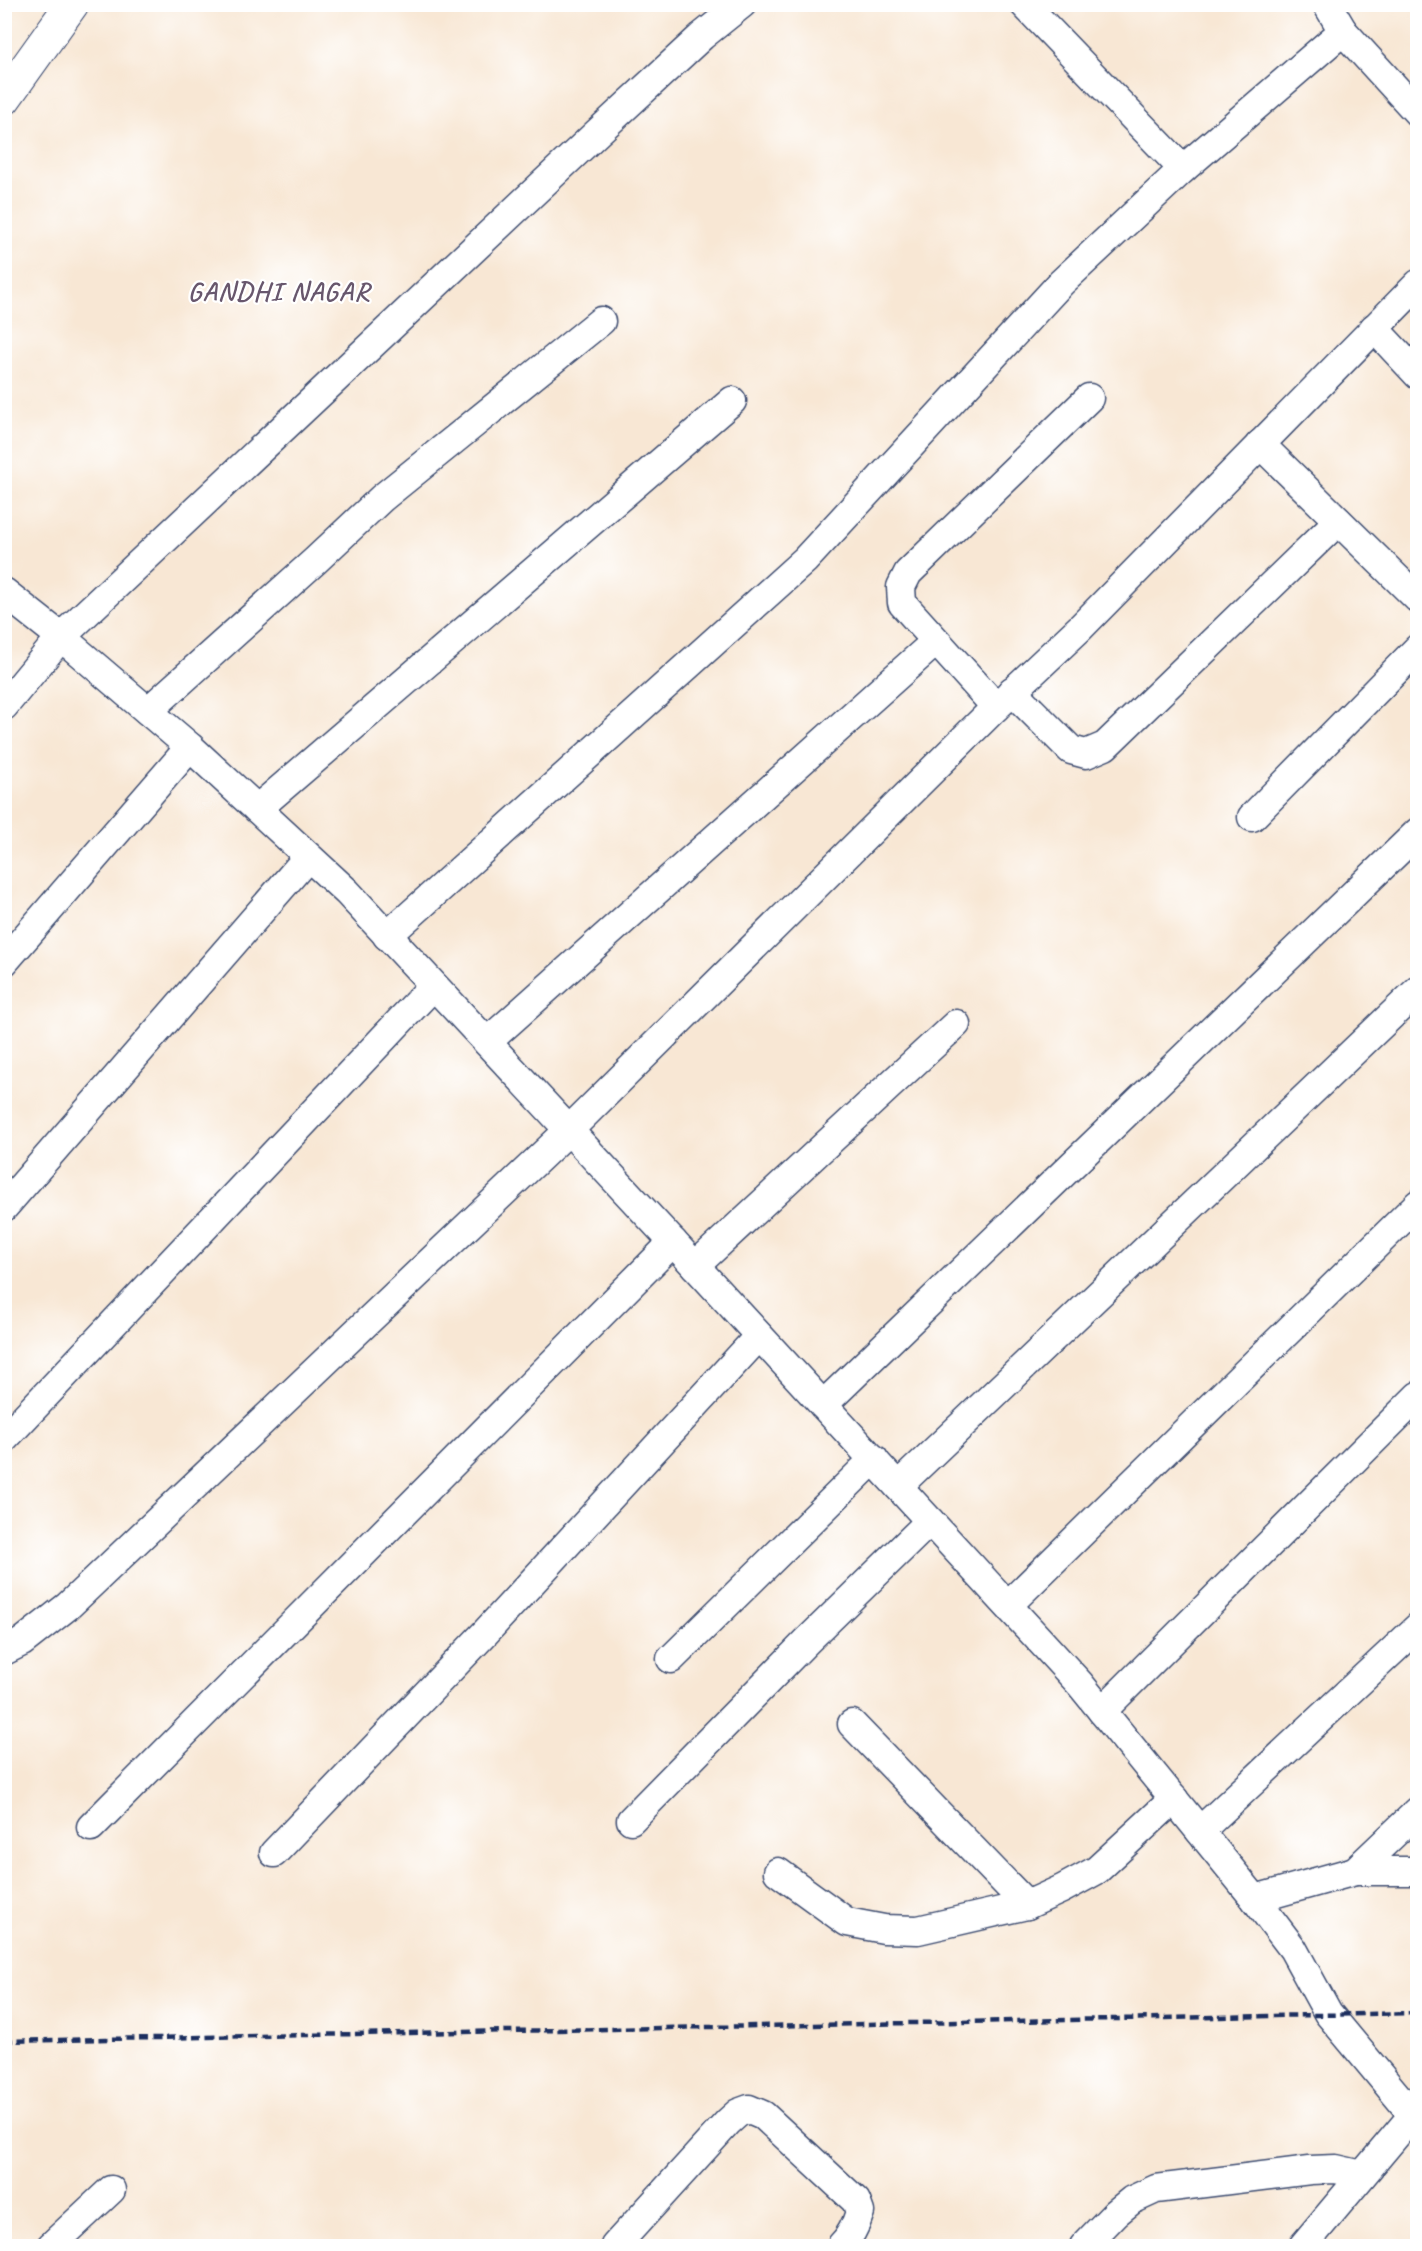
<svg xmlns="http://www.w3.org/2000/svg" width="1422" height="2251" font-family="Caveat,sans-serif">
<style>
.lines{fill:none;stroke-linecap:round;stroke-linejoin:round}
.street-casing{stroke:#3c4b70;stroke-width:31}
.secondary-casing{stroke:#3c4b70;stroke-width:35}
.street{stroke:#fff;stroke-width:28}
.secondary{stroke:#fff;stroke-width:33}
.rail{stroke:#1b2f5e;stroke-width:4.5;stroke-dasharray:9 4.5;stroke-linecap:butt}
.labels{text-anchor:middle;stroke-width:4.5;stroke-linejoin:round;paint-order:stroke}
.district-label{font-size:27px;font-weight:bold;letter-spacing:1.5px;fill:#68576d;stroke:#fff}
</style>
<rect width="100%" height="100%" fill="#fff"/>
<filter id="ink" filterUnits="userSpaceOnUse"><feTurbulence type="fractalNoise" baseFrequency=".0167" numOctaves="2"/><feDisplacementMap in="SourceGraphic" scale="12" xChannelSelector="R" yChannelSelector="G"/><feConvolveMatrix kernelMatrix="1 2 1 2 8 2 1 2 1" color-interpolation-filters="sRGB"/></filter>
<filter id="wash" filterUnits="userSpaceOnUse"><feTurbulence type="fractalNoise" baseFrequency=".008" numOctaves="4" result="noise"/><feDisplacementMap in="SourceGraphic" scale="24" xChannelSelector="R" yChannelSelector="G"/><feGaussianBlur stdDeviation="1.35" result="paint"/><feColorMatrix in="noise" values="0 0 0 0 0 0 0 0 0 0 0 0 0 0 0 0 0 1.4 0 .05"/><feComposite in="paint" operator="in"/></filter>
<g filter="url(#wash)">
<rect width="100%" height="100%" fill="#f8e7d4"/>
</g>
<g filter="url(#ink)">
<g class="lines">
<!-- street casing -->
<g class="street-casing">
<g id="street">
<polyline points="1024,4 1183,169"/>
<polyline points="1343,31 1418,113"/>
<polyline points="1374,328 1418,375"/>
<polyline points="1260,444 1418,599"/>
<polyline points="4,592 61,637 190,747 347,892 673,1242 1080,1684 1255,1899 1293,1949 1328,2013 1418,2121"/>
<polyline points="1012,691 1071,750 1086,754 1105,746 1338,521"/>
<polyline points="4,706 61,637 597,133 702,36 742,4"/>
<polyline points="996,707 902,603 901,587 908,573 1089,398"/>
<polyline points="148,711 315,561 382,498 601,321"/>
<polyline points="257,809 732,401"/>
<polyline points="1252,817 1418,648"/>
<polyline points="387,936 805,560 1061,283 1183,169 1343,31 1327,4"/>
<polyline points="4,962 190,747"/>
<polyline points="487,1042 935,642"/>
<polyline points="4,1207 308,857"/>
<polyline points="695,1266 956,1024"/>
<polyline points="823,1405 1418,832"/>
<polyline points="4,1439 433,986"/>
<polyline points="898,1486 1418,990"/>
<polyline points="1008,1605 1418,1204"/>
<polyline points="4,1651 22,1642 68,1606 569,1130 996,707 1081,627 1418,284"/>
<polyline points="671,1659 874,1459"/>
<polyline points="1102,1711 1418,1396"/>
<polyline points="852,1724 1027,1905"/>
<polyline points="631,1820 807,1641 930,1521"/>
<polyline points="91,1827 673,1242"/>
<polyline points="1200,1831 1418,1627"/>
<polyline points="274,1853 485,1633 759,1336"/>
<polyline points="1355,1871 1418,1811"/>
<polyline points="778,1872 847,1922 884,1929 918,1930 1027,1905 1062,1889 1097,1870 1174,1799"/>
<polyline points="1255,1899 1355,1871 1418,1871"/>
<polyline points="51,2246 111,2190"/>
<path d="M615 2246 728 2122 738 2113 749 2109 763 2115 856 2201 860 2212C856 2225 851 2236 841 2246"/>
<polyline points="1084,2246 1116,2213 1132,2200 1156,2189 1310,2170 1336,2169 1362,2175"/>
<polyline points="1303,2246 1413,2115"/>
</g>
</g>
<!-- secondary casing -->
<g class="secondary-casing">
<polyline id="secondary" points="4,99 72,4"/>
</g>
<!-- street -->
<use href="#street" class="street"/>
<!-- secondary -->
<use href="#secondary" class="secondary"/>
<!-- rail -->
<polyline class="rail" points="4,2041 1418,2013"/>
</g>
</g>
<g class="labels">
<!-- district labels -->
<g class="district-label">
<text x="279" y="300">GANDHI NAGAR</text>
</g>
</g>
<!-- margin -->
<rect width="1422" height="2251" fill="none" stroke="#fff" stroke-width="24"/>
</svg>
